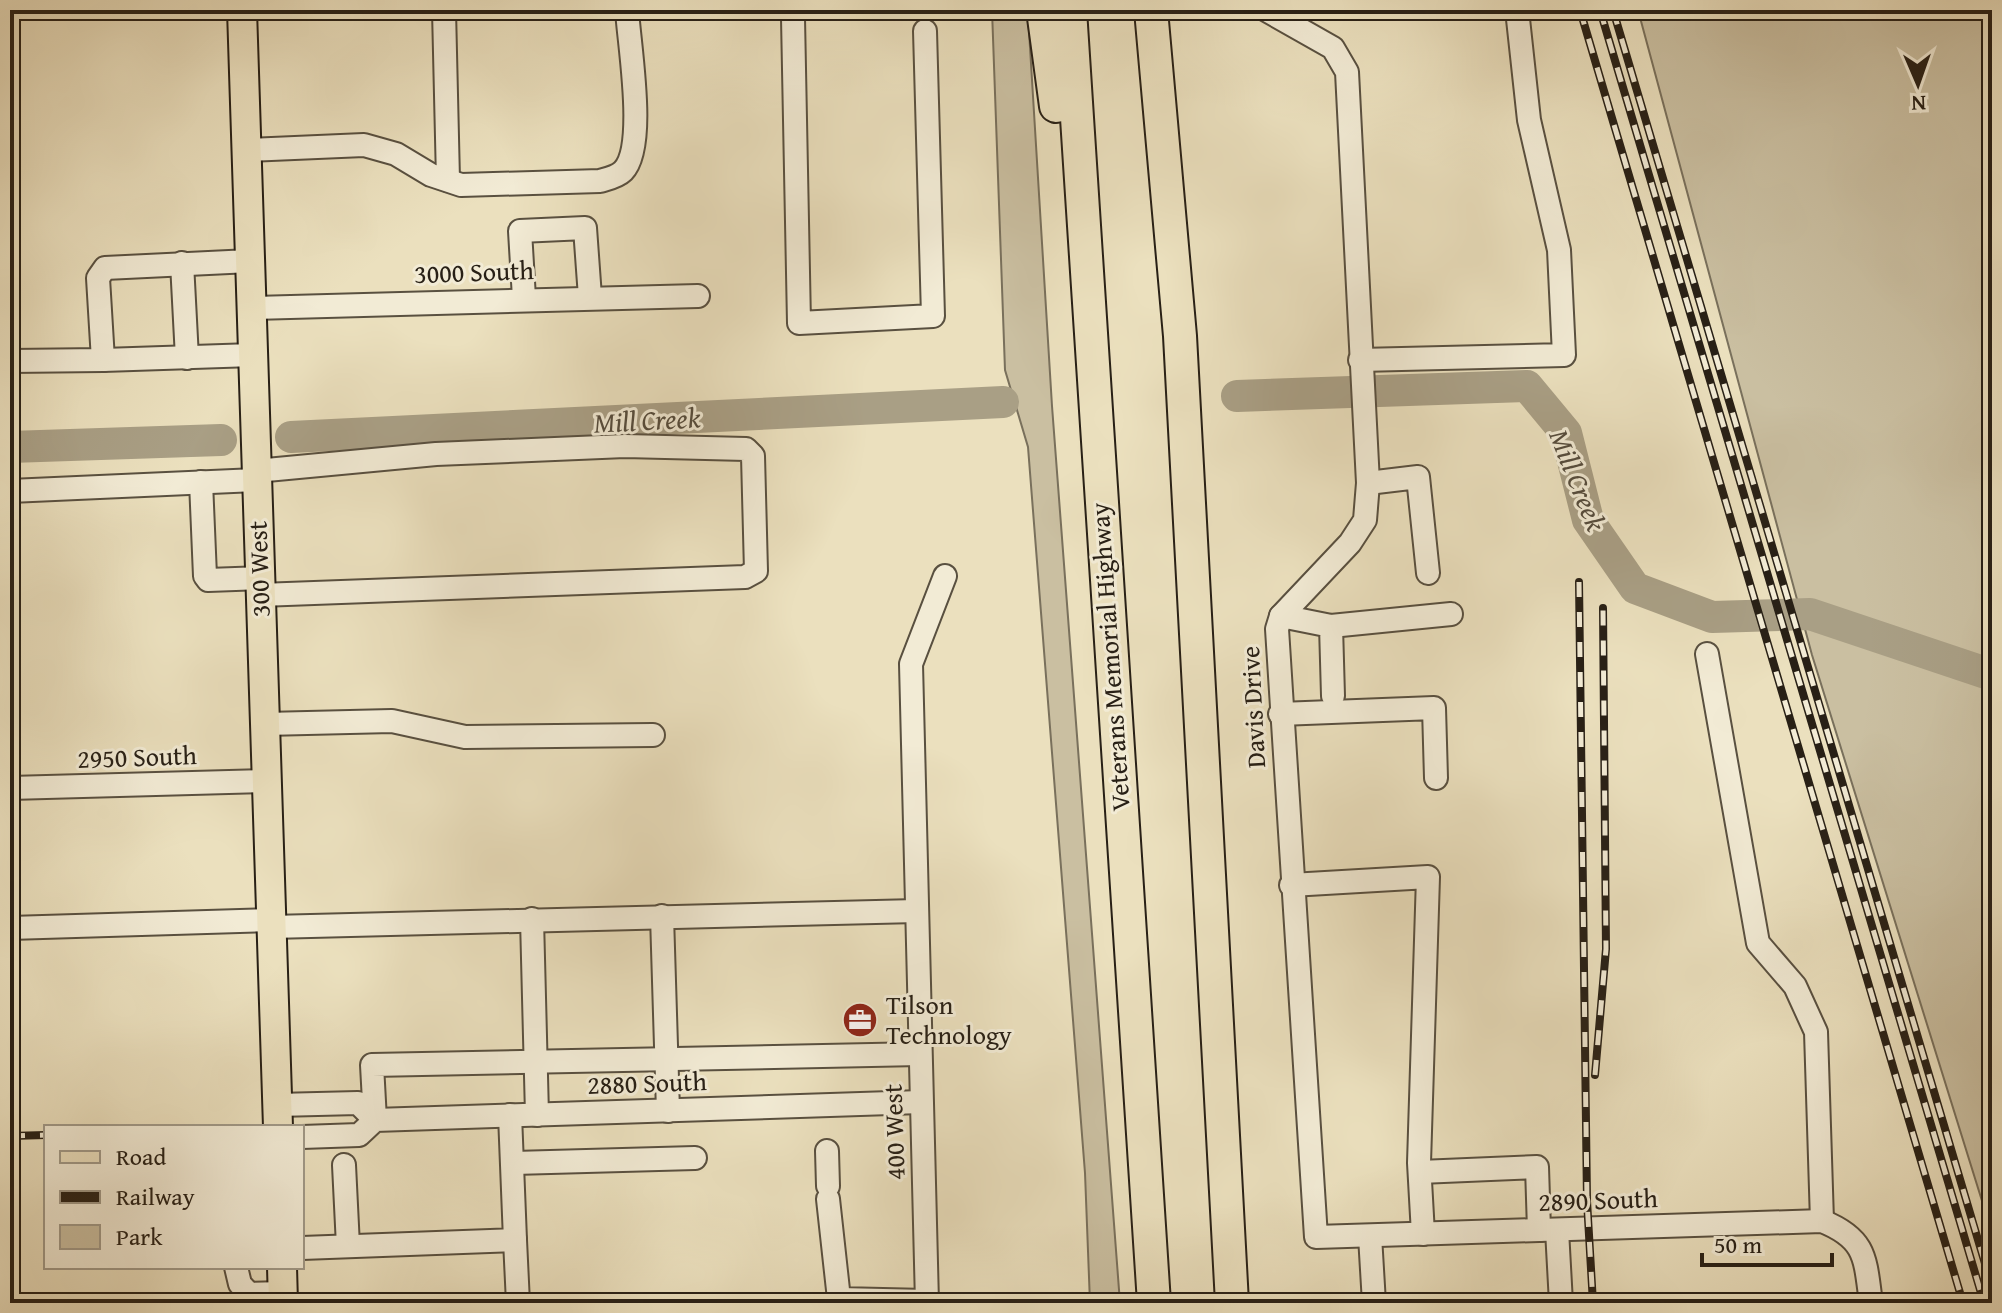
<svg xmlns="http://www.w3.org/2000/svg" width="2002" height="1313" font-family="'Gentium Book Plus',serif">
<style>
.green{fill:#cabfa1;stroke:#79705c;stroke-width:2}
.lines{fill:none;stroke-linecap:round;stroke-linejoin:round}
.river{stroke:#a99f85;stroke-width:32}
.minor-casing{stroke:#595040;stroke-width:26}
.major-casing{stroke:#282016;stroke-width:32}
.highway-casing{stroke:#282016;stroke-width:36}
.minor{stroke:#f2ebd5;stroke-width:22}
.major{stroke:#ebe0be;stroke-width:28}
.highway{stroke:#ebe0be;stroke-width:32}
.rail-casing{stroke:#282016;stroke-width:8}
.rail{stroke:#f2ebd5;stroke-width:5;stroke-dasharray:15;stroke-linecap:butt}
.labels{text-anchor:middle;stroke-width:6;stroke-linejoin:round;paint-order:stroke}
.street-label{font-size:26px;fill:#282016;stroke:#f2ebd5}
.poi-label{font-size:26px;fill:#282016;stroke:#f2ebd5;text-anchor:start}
.water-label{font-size:28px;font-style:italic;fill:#554c3d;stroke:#f2ebd5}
</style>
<rect width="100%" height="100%" fill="#ebe0be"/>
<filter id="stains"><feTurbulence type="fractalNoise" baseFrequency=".0025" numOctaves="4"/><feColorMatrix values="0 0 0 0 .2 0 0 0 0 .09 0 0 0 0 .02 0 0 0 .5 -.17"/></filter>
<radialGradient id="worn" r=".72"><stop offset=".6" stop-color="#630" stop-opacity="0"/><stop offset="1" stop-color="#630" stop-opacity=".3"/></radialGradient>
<!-- green -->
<g class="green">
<polygon points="992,10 1027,10 1029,31 1052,406 1120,1303 1090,1303 1085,1173 1028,447 1005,370"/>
<polygon points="1638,10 1984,10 1992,22 1992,1233 1812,655"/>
</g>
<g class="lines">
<!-- river -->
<g class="river">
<polyline points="1237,396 1527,386 1566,433 1588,520 1635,588 1712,617 1810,614 1992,675"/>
<polyline points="291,437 1003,402"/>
<polyline points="10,447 221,440"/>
</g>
<!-- minor casing -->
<g class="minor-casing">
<g id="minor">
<polyline points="444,10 448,180"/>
<polyline points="789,10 793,18 799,323 933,316 925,31"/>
<path d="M1266 10 1333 48 1347 72 1368 483 1365 520 1350 543 1281 616 1277 629 1316 1237 1822 1221C1867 1239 1865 1259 1871 1303"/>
<path d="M246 150 364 145 396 154 431 175 461 185 600 181C607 179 617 177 623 171 647 147 629 45 627 10"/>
<polyline points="182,263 187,358"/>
<polyline points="524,298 520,231 585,228 590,297"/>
<polyline points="252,308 698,296"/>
<polyline points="103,360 253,355"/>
<polyline points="1360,360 1564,355 1559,250 1529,120 1518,19"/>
<polyline points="10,361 103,360 98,278 105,268 250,261"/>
<polyline points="256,471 436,454 625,446 746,449 753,456 756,571 745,577 260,595"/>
<polyline points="201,482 205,576 208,580 260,578"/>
<polyline points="1368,483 1418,477 1428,573"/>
<polyline points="10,491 256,480"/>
<polyline points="1281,616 1331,626 1333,696"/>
<polyline points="1331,626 1451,614"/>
<polyline points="1707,654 1758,943 1795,986 1816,1032 1822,1221"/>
<polyline points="1280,714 1434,708 1436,778"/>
<polyline points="265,724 392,721 465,737 653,735"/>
<polyline points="10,788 266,781"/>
<polyline points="1291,885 1428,877 1419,1163 1423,1234"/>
<polyline points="662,916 668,1111"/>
<polyline points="532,919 537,1115"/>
<polyline points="271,927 917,911"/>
<polyline points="10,928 271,920"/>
<polyline points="277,1105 358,1103 375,1120"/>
<polyline points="375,1120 372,1065 920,1054"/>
<polyline points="302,1137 359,1135 375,1120 921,1102"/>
<polyline points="827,1151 828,1186"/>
<polyline points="514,1163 695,1158"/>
<polyline points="344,1165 348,1246"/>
<polyline points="1420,1172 1537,1167 1539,1230"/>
<polyline points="828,1199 839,1299 927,1301"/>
<polyline points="1557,1230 1561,1303"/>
<polyline points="1370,1236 1374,1303"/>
<polyline points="515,1240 518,1303"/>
<polyline points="302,1248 515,1240 510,1115"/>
<polyline points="236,1267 240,1284 249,1294 283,1293"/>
<polyline points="927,1303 911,664 945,576"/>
</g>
</g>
<!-- major casing -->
<g class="major-casing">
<g id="major">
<polyline points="242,10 278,1127"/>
<polyline points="282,1267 283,1303"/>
</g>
</g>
<!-- highway casing -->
<g class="highway-casing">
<g id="highway">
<polyline points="1043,10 1056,106"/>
<polyline points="1070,10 1154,1303"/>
<polyline points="1151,10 1180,336 1232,1303"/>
</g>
</g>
<!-- minor -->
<use href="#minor" class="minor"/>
<!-- major -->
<use href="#major" class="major"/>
<!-- highway -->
<use href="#highway" class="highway"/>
<!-- rail casing -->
<g class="rail-casing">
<g id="rail">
<polyline points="1580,10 1963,1303"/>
<polyline points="1600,10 1984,1303"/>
<polyline points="1613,10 1992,1287"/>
<polyline points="1579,582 1587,1201 1593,1303"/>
<polyline points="1595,1075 1606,949 1603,608"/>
<polyline points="10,1136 46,1135"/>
</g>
</g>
<!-- rail -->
<use href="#rail" class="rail"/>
</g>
<!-- icons -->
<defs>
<g id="office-disc" transform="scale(1.8)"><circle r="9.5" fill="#8f2418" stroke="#f2ebd5"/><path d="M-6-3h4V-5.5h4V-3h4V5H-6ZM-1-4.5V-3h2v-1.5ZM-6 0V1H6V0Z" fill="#fff"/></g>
</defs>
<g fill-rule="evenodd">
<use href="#office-disc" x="860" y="1020"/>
</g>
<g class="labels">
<!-- street labels -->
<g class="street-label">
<text transform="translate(474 272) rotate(-2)" y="9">3000 South</text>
<text transform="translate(259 569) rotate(-92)" y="9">300 West</text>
<text transform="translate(1110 657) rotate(-94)" y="9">Veterans Memorial Highway</text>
<text transform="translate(1253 707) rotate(-93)" y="9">Davis Drive</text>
<text transform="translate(137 757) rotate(-2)" y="9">2950 South</text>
<text transform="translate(647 1083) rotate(-2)" y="9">2880 South</text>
<text transform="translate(894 1132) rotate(-92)" y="9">400 West</text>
<text transform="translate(1598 1200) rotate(-2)" y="9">2890 South</text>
</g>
<!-- poi labels -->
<g class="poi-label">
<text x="886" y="1014">Tilson<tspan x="886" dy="30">Technology</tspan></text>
</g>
<!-- water labels -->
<g class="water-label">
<text transform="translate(647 420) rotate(-3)" y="10">Mill Creek</text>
<text transform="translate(1578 480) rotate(68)" y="10">Mill Creek</text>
</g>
</g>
<!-- margin -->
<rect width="2002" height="1313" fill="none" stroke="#ebe0be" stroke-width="40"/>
<rect x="12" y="12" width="1978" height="1289" fill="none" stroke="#282016" stroke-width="4"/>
<rect x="20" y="20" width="1962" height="1273" fill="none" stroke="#282016" stroke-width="2"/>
<!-- legend -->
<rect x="44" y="1125" width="260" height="144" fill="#f2ebd5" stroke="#a19a89" stroke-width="2"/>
<rect x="60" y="1151" width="40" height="12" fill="#ebe0be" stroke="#a19a89" stroke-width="2"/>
<text x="116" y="1165" font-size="24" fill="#282016">Road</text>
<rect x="60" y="1191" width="40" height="12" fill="#282016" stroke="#a19a89" stroke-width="2"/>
<text x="116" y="1205" font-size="24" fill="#282016">Railway</text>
<rect x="60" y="1225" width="40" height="24" fill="#cabfa1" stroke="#a19a89" stroke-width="2"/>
<text x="116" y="1245" font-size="24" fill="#282016">Park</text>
<!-- north arrow -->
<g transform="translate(1918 84) rotate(178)" stroke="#f2ebd5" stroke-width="6" paint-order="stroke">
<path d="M0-6L14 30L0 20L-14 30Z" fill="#282016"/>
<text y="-12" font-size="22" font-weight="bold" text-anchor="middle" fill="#282016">N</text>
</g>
<!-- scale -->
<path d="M1702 1253v12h130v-12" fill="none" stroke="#282016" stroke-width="4"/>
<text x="1714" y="1253" font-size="24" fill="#282016" stroke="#f2ebd5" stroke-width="6" paint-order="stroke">50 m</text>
<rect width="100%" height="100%" filter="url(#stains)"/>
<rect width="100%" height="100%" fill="url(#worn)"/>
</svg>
